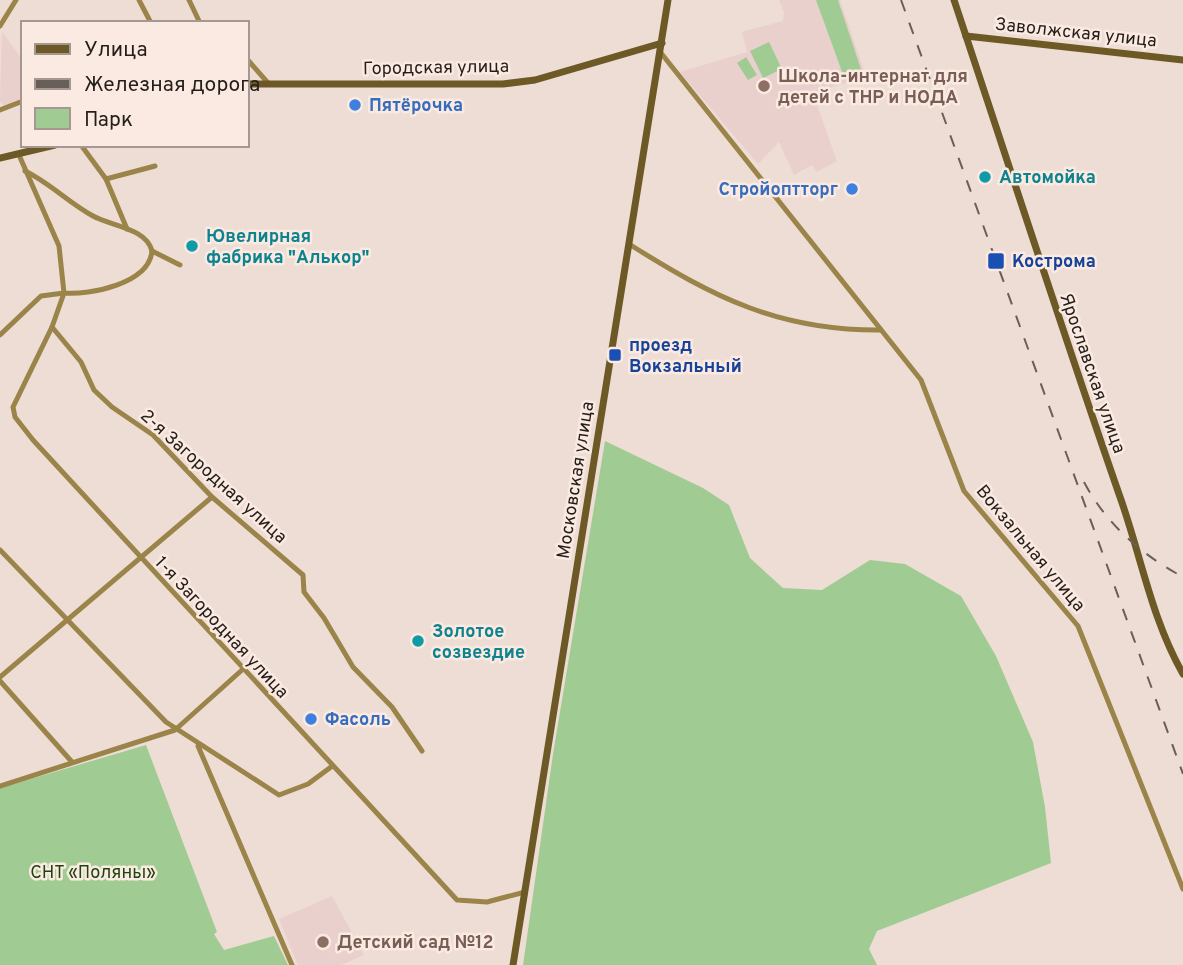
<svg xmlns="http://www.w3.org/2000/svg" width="1183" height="965" font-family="Overpass,sans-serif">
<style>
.education{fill:#ead0cd}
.green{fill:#a0cc94}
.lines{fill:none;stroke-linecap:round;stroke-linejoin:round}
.street{stroke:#9a844a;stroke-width:5}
.secondary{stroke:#6c5925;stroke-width:7}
.rail{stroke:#695f5a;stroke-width:2;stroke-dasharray:12 12;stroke-linecap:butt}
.education-dot{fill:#8d6e63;stroke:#fbeae1;stroke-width:2.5}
.shop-dot{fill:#3f7fe0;stroke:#fbeae1;stroke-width:2.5}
.culture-dot{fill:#0f9aa8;stroke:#fbeae1;stroke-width:2.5}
.transit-dot{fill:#1a4fb4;stroke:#fbeae1;stroke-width:2.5}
.labels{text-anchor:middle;stroke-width:5;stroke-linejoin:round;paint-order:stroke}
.street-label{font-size:18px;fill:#241e1b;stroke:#fbeae1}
.education-label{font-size:18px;font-weight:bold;fill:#785e54;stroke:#fbeae1;text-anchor:start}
.shop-label{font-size:18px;font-weight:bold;fill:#366cbe;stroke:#fbeae1;text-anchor:start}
.culture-label{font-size:18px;font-weight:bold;fill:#0d838f;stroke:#fbeae1;text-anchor:start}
.transit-label{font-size:18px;font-weight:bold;fill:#164399;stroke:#fbeae1;text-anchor:start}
.park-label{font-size:18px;fill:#1e4511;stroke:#fbeae1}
</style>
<rect width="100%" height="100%" fill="#eeddd4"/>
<!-- education -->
<g class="education">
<polygon points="779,0 840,0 866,76 813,94 837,161 817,172 812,165 794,175 779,142 758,164 680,72 747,52 742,32 783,21 784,12"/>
<polygon points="2,32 23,60 23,98 4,106 0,101"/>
<polygon points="332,896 364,955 341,965 298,965 279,919"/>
</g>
<!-- green -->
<g class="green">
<polygon points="816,0 838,0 863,75 845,80"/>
<polygon points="769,42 782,69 763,78 750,51"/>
<polygon points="746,57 757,75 748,80 737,63"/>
<polygon points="605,441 703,488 729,505 750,558 783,588 822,590 870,560 905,564 961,596 996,656 1033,742 1045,807 1051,863 877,931 869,949 877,965 523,965 553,754"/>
<polygon points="146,745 217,932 214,934 224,950 274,936 288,965 0,965 0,788"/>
</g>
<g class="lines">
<!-- street -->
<g class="street">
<polyline points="139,0 151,23"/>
<polyline points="189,0 200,23"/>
<polyline points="0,26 16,0"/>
<polyline points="661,53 921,380 964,491 1078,626 1183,889"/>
<polyline points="247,59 268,83"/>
<polyline points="0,110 23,101"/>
<polyline points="81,145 106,179 127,229"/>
<path d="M25 171C50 183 69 203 93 216 111 226 146 228 152 251"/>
<polyline points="106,179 155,166"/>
<path d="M629 244C713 297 779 331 881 330"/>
<path d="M152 251C149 284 90 295 64 293L52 327 13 407 15 417 33 440 457 900 487 902 525 892"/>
<polyline points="152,251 180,265"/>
<polyline points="52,327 81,362 94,390 112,407 153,435 212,497 303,575 304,592 324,618 353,667 392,707 422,751"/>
<polyline points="0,335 41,296 64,293 59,246 19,155"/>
<polyline points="0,550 166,722 279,795 308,784 331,767"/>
<polyline points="0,677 212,497"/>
<polyline points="0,681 72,762"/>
<polyline points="198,746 292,965"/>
<polyline points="0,786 175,730 242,670"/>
</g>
<!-- secondary -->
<g class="secondary">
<path d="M954 0C1009 165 1062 330 1119 494 1141 555 1151 618 1183 674"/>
<polyline points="966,36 1183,60"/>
<polyline points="247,84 503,84 535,80 662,43"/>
<polyline points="0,158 55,145"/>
<polyline points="513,965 668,0"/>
</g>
<!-- rail -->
<g class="rail">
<polyline points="901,0 1183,774"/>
<path d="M1084 482C1106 524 1142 555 1183 577"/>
</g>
</g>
<!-- markers -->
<g class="education-dot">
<circle cx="764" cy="86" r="7"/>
<circle cx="323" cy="942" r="7"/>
</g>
<g class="shop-dot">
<circle cx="355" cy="105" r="7"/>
<circle cx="852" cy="189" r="7"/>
<circle cx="311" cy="719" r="7"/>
</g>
<g class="culture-dot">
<circle cx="985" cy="177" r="7"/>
<circle cx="192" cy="246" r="7"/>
<circle cx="418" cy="641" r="7"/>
</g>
<g class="transit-dot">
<rect x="987" y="252" width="18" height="18" rx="3.5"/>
<rect x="608" y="348" width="14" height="14" rx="3.5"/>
</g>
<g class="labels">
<!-- street labels -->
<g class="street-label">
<text transform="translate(1076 32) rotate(6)" y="6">Заволжская улица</text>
<text transform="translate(436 67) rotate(-1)" y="6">Городская улица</text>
<text transform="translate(1093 373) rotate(71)" y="6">Ярославская улица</text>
<text transform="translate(214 476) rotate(42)" y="6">2-я Загородная улица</text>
<text transform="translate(575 480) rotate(-81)" y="6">Московская улица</text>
<text transform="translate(1031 548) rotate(50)" y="6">Вокзальная улица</text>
<text transform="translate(222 627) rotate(47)" y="6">1-я Загородная улица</text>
</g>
<!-- education labels -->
<g class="education-label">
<text x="778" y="82">Школа-интернат для<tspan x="778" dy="21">детей с ТНР и НОДА</tspan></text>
<text x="337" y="948">Детский сад №12</text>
</g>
<!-- shop labels -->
<g class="shop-label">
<text x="369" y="111">Пятёрочка</text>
<text x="838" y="195" text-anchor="end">Стройоптторг</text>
<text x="325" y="725">Фасоль</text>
</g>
<!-- culture labels -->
<g class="culture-label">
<text x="999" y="183">Автомойка</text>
<text x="206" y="242">Ювелирная<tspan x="206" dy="21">фабрика "Алькор"</tspan></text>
<text x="432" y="637">Золотое<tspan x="432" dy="21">созвездие</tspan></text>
</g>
<!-- transit labels -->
<g class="transit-label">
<text x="1012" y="267">Кострома</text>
<text x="629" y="351">проезд<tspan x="629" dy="21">Вокзальный</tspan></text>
</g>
<!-- park labels -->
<g class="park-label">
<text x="93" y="878">СНТ «Поляны»</text>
</g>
</g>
<!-- legend -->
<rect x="21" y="21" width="228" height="126" fill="#fbeae1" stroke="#a59892" stroke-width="2"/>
<rect x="35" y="44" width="35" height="10" fill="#6c5925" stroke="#a59892" stroke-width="2"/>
<text x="84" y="56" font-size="21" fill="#241e1b">Улица</text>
<rect x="35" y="79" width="35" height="10" fill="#695f5a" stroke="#a59892" stroke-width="2"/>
<text x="84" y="91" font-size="21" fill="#241e1b">Железная дорога</text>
<rect x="35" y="108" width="35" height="21" fill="#a0cc94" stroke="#a59892" stroke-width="2"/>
<text x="84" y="126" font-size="21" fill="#241e1b">Парк</text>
</svg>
